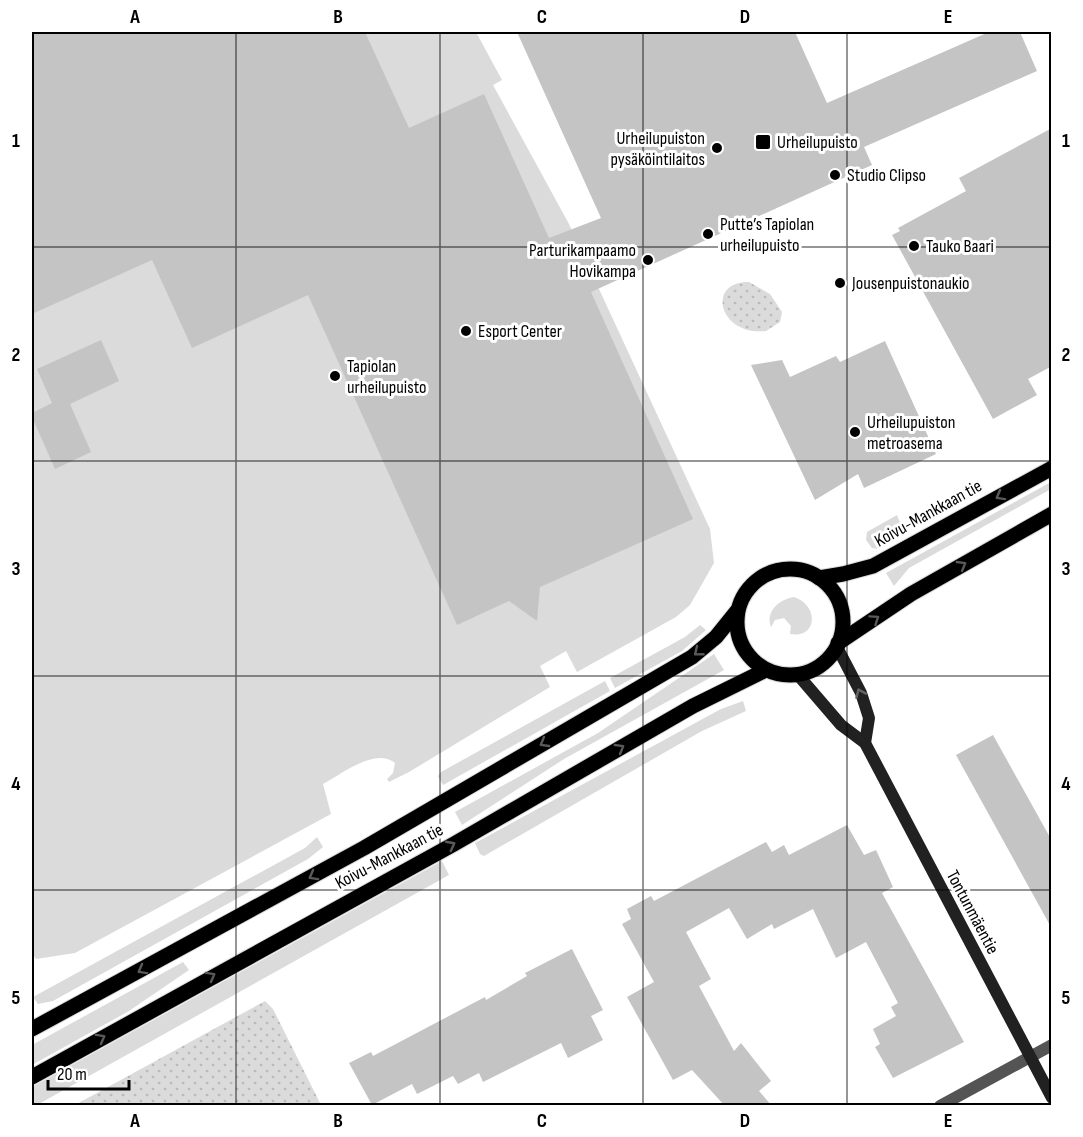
<svg xmlns="http://www.w3.org/2000/svg" width="1083" height="1137" font-family="'Sofia Sans Condensed',sans-serif">
<style>
.green{fill:#dbdbdb}
.park{fill:url(#park-dots)}
.building{fill:#c4c4c4}
.lines{fill:none;stroke-linecap:round;stroke-linejoin:round}
.primary-casing{stroke:#dbdbdb;stroke-width:17}
.street{stroke:#545454;stroke-width:12}
.secondary{stroke:#212121;stroke-width:12}
.primary{stroke:#000;stroke-width:15}
.oneway{stroke:#595959}
.oneway2{stroke:#646464}
.grid{fill:none;stroke:#000;stroke-width:1.5;stroke-opacity:0.55}
.poi-dot{fill:#000;stroke:#fff;stroke-width:2}
.labels{text-anchor:middle;stroke-width:6;stroke-linejoin:round;paint-order:stroke}
.poi-label{font-size:18px;fill:#000;stroke:#fff;text-anchor:start}
.street-label{font-size:18px;fill:#000;stroke:#fff}
.neatline{fill:none;stroke:#000;stroke-width:2}
.grid-label{font-size:20px;text-anchor:middle;font-weight:bold;fill:#000}
</style>
<defs>
<pattern id="park-dots" width="8" height="8" patternUnits="userSpaceOnUse" patternTransform="scale(1.5)"><rect width="8" height="8" fill="#dbdbdb"/><path d="M2 2h.1M6 6h.1" fill="none" stroke="#bababa" stroke-width="1.8" stroke-linecap="round"/></pattern>
</defs>
<rect width="100%" height="100%" fill="#fff"/>
<!-- green -->
<g class="green">
<path d="M32 32H476L502 80 493 85 569 224 710 529 714 563 690 605 676 617 577 672 566 651 540 666 550 687 409 772 389 782 387 779 393 773 395 763C375 747 342 774 323 784L331 814 75 953 36 959 32 953Z"/>
<polygon points="1051,482 1051,489 909,568 894,586 886,573"/>
<polygon points="897,515 902,528 878,549 872,548 866,540 867,532"/>
<path d="M794 597C819 605 818 639 790 634L791 626 784 618 775 620 771 627C765 611 780 599 794 597Z"/>
<polygon points="700,625 706,630 682,651 615,688 610,678 685,637"/>
<polygon points="714,654 724,670 564,759 462,825 455,812 598,733"/>
<polygon points="605,681 610,691 443,785 438,776 441,772"/>
<polygon points="743,701 746,711 702,731 484,856 480,854 475,843 721,709"/>
<polygon points="317,837 323,847 308,859 53,1001 38,1004 33,997 305,848"/>
<polygon points="442,861 449,875 37,1105 32,1105 32,1087"/>
<polygon points="183,962 189,970 129,1011 32,1065 32,1045"/>
</g>
<!-- park -->
<g class="park">
<path d="M749 282 770 294 782 312 780 322 766 331C718 336 706 281 749 282Z"/>
<polygon points="265,1001 273,1009 321,1105 75,1105"/>
</g>
<!-- building -->
<g class="building">
<polygon points="32,32 365,32 409,128 484,94 549,238 601,218 517,32 795,32 827,103 989,32 1020,32 1037,71 864,147 872,165 591,292 693,519 540,587 537,621 509,601 457,625 308,295 192,348 152,260 32,314"/>
<polygon points="1052,128 1052,366 1028,379 1037,395 993,419 892,235 900,231 898,228 966,191 959,178"/>
<polygon points="101,340 119,381 70,404 91,452 55,469 32,417 32,413 52,403 37,369"/>
<polygon points="885,341 936,454 864,488 858,474 815,500 751,365 782,360 790,377 836,356 840,362"/>
<polygon points="993,735 1052,841 1052,929 956,755"/>
<polygon points="847,825 864,855 876,850 893,887 882,893 964,1042 893,1078 875,1047 880,1044 873,1029 896,1016 891,1007 898,1003 866,942 836,958 813,909 774,929 772,924 747,939 729,908 686,932 711,979 699,986 734,1051 741,1043 771,1081 759,1091 772,1106 725,1106 692,1070 673,1080 627,997 654,982 622,924 631,919 627,909 651,896 654,901 766,842 772,852 784,845 789,855"/>
<polygon points="572,949 603,1010 591,1016 603,1040 568,1058 561,1043 483,1082 479,1073 458,1084 453,1076 417,1094 412,1084 372,1105 349,1063 371,1052 373,1056 485,997 486,1000 527,976 525,973"/>
</g>
<g class="lines">
<!-- primary casing -->
<g class="primary-casing">
<g id="primary">
<circle cx="790" cy="622" r="53"/>
<polyline points="819,578 843,574 873,566 1052,468"/>
<polyline points="838,643 911,594 1052,514"/>
<polyline points="32,1029 364,848 692,657 716,637 737,611"/>
<polyline points="32,1077 454,844 693,706 766,670"/>
</g>
</g>
<!-- street -->
<polyline class="street" points="940,1106 1052,1045"/>
<!-- secondary -->
<g class="secondary">
<polyline points="837,647 861,693 869,718 865,743"/>
<polyline points="798,675 841,725 865,743 1052,1098"/>
</g>
<!-- primary -->
<use href="#primary" class="primary"/>
</g>
<!-- one-way arrows -->
<defs><path id="oneway-chevron" d="M-2-3.5L2.5 0L-2 3.5" fill="none" stroke-width="1.6" stroke-linecap="round" stroke-linejoin="round" transform="scale(1.5)"/></defs>
<g class="oneway">
<use href="#oneway-chevron" transform="translate(1000 496) rotate(151)"/>
<use href="#oneway-chevron" transform="translate(962 565) rotate(-30)"/>
<use href="#oneway-chevron" transform="translate(875 619) rotate(-34)"/>
<use href="#oneway-chevron" transform="translate(698 652) rotate(141)"/>
<use href="#oneway-chevron" transform="translate(544 743) rotate(150)"/>
<use href="#oneway-chevron" transform="translate(620 748) rotate(-30)"/>
<use href="#oneway-chevron" transform="translate(451 845) rotate(-28)"/>
<use href="#oneway-chevron" transform="translate(313 876) rotate(151)"/>
<use href="#oneway-chevron" transform="translate(142 970) rotate(151)"/>
<use href="#oneway-chevron" transform="translate(211 976) rotate(-29)"/>
<use href="#oneway-chevron" transform="translate(101 1038) rotate(-29)"/>
</g>
<use class="oneway2" href="#oneway-chevron" transform="translate(860 693) rotate(-114)"/>
<!-- grid -->
<path class="grid" d="M236 32V1106M440 32V1106M643 32V1106M847 32V1106M32 247H1052M32 461H1052M32 676H1052M32 890H1052"/>
<!-- markers -->
<g class="poi-dot">
<rect x="755" y="134" width="16" height="16" rx="3"/>
<circle cx="717" cy="148" r="6"/>
<circle cx="835" cy="175" r="6"/>
<circle cx="708" cy="234" r="6"/>
<circle cx="914" cy="246" r="6"/>
<circle cx="648" cy="260" r="6"/>
<circle cx="840" cy="283" r="6"/>
<circle cx="466" cy="331" r="6"/>
<circle cx="335" cy="376" r="6"/>
<circle cx="855" cy="432" r="6"/>
</g>
<g class="labels">
<!-- poi labels -->
<g class="poi-label">
<text x="705" y="144" text-anchor="end">Urheilupuiston<tspan x="705" dy="21">pysäköintilaitos</tspan></text>
<text x="777" y="148">Urheilupuisto</text>
<text x="847" y="181">Studio Clipso</text>
<text x="720" y="230">Putte’s Tapiolan<tspan x="720" dy="21">urheilupuisto</tspan></text>
<text x="926" y="252">Tauko Baari</text>
<text x="636" y="256" text-anchor="end">Parturikampaamo<tspan x="636" dy="21">Hovikampa</tspan></text>
<text x="852" y="289">Jousenpuistonaukio</text>
<text x="478" y="337">Esport Center</text>
<text x="347" y="372">Tapiolan<tspan x="347" dy="21">urheilupuisto</tspan></text>
<text x="867" y="428">Urheilupuiston<tspan x="867" dy="21">metroasema</tspan></text>
</g>
<!-- street labels -->
<g class="street-label">
<text transform="translate(928 513) rotate(-29)" y="6">Koivu-Mankkaan tie</text>
<text transform="translate(389 856) rotate(-28)" y="6">Koivu-Mankkaan tie</text>
<text transform="translate(973 912) rotate(62)" y="6">Tontunmäentie</text>
</g>
</g>
<!-- border -->
<rect width="1083" height="1137" fill="none" stroke="#ffffff" stroke-width="66"/>
<!-- scale -->
<path d="M48 1080v9h81v-9" fill="none" stroke="#000000" stroke-width="3"/>
<text x="57" y="1080" font-size="18" fill="#000000" stroke="#ffffff" stroke-width="4.5" paint-order="stroke">20 m</text>
<rect x="33" y="33" width="1017" height="1071" class="neatline"/>
<g class="grid-label">
<text x="135" y="23">A</text>
<text x="338" y="23">B</text>
<text x="542" y="23">C</text>
<text x="745" y="23">D</text>
<text x="948" y="23">E</text>
<text x="16" y="147">1</text>
<text x="1066" y="147">1</text>
<text x="16" y="361">2</text>
<text x="1066" y="361">2</text>
<text x="16" y="575">3</text>
<text x="1066" y="575">3</text>
<text x="16" y="790">4</text>
<text x="1066" y="790">4</text>
<text x="16" y="1004">5</text>
<text x="1066" y="1004">5</text>
<text x="135" y="1127">A</text>
<text x="338" y="1127">B</text>
<text x="542" y="1127">C</text>
<text x="745" y="1127">D</text>
<text x="948" y="1127">E</text>
</g>
</svg>
